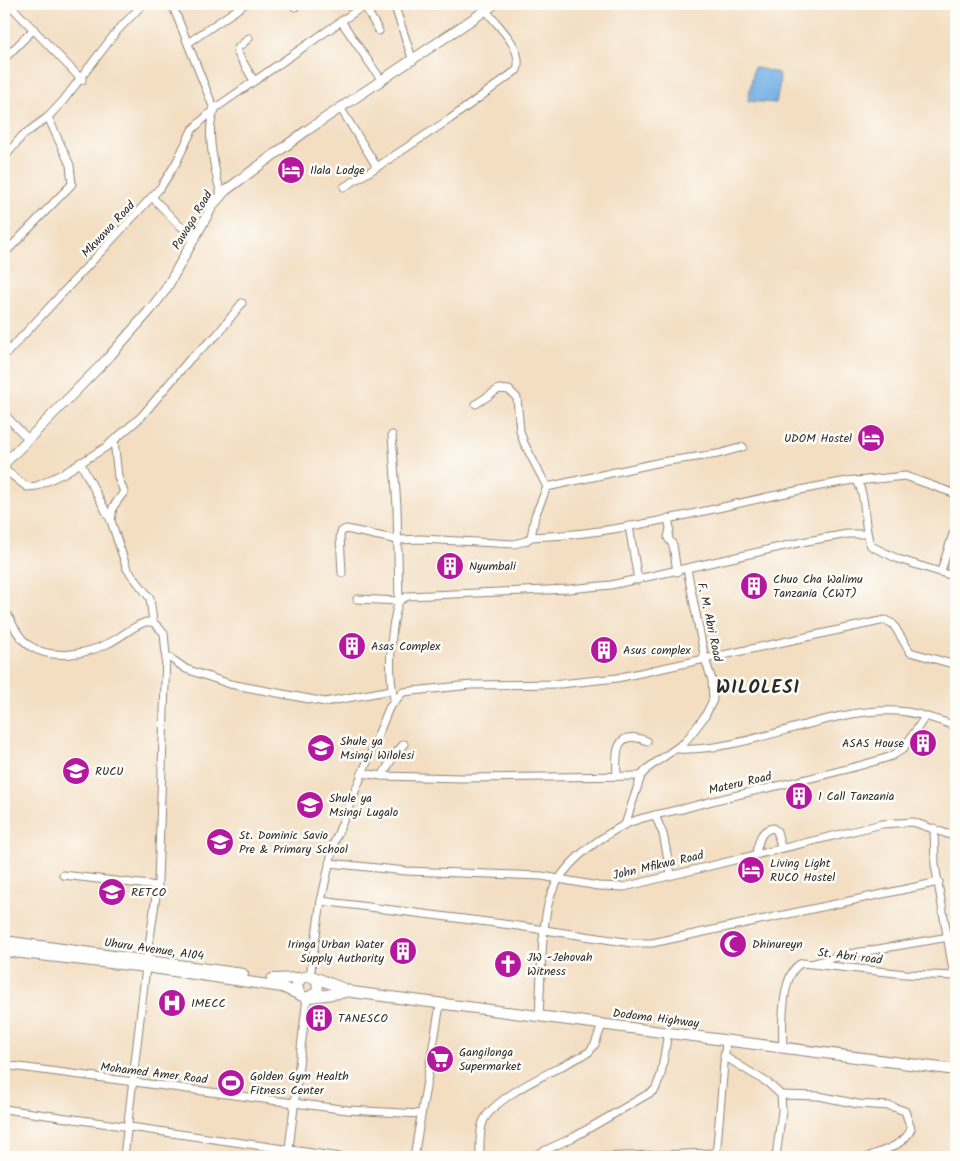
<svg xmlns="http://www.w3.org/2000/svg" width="960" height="1161" font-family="Kalam,sans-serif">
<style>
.water{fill:#74b0e5;stroke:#506e88}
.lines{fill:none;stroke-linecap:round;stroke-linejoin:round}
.minor-casing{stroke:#8f8476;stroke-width:9}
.major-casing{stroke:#8f8476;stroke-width:11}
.highway-casing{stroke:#8f8476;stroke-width:12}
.minor{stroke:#fff;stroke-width:7}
.major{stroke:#fff;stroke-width:9}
.highway{stroke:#fff;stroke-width:10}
.labels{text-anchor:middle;stroke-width:5;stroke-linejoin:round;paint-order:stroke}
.poi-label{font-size:12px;fill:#2b2b2b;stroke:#fdfcf7;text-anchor:start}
.street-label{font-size:12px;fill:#2b2b2b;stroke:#fdfcf7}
.district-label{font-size:18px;font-weight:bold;letter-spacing:1px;fill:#2b2b2b;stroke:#fdfcf7}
</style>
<rect width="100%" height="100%" fill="#fdfcf7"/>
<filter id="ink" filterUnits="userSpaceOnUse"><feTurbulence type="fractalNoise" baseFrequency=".02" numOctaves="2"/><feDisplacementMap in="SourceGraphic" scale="10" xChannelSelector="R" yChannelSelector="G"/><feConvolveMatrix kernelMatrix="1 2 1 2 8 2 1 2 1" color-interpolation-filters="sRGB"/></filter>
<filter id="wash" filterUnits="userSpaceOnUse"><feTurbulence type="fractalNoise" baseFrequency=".0096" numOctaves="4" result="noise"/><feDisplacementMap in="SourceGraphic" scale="20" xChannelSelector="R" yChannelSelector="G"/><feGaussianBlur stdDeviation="1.12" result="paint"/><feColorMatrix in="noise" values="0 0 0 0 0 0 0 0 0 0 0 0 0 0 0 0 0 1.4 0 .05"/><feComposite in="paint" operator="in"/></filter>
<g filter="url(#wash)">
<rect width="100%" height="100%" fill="#f3dec2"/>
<!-- water -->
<polygon class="water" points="754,67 778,73 780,82 776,103 748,101"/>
</g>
<g filter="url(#ink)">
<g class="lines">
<!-- minor casing -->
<g class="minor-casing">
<g id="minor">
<polyline points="9,4 82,80"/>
<polyline points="172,4 214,109"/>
<polyline points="293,4 295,7"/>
<polyline points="394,4 413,61"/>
<polyline points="364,5 379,31"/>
<polyline points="341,21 382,81"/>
<polyline points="249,38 238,48 237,52 254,81"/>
<polyline points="188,43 245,4"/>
<polyline points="4,59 34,29"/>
<path d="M341 109 377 167 450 119 517 70C524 48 498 27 486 10"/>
<path d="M215 110C204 129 216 174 221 195"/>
<polyline points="4,158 22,136 48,117 63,101 117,31 143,4"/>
<polyline points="344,187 377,167"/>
<polyline points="152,197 178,224 196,238"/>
<polyline points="4,254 72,184 70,165 48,117"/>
<polyline points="4,356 161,187 176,163 192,130 214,109 366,4"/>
<polyline points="476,404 499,389 509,390 517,398 520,431 524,443 547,487 535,516 531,537"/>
<polyline points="4,414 28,439"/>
<polyline points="80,462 111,521 127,569 150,598 153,622"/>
<polyline points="4,469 27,487 37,486 66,472 106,447 141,417 190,359 217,335 242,303"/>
<polyline points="857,481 905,476 956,494"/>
<polyline points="547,487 661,462 718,454 743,447"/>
<polyline points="668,518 670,528 668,538 673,545 677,572"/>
<polyline points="111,520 113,507 124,492 118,477 114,440"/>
<polyline points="629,526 638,580"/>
<polyline points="941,571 953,534 956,531"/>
<path d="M342 573 340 535 342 531 346 529 398 540 421 539 514 544 526 541 531 537C640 534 746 497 854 480L857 481C868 499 862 526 871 546L898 559 956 577"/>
<polyline points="357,599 399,601 397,507 392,435"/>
<path d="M4 608C11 621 18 638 30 646 53 661 87 654 109 643 122 637 132 626 146 622H153L164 633 166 655 158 882 147 959"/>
<polyline points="166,655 186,669 230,684 325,702 392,690"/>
<path d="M394 699C388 672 390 627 399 601L408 596 569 589 611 585 807 541 848 534H867"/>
<path d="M677 749C750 752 826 707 897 711 917 712 937 720 956 726"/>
<polyline points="362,773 382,776 461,778 641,776"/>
<polyline points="382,776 395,754 404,744"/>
<path d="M617 776C616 754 614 728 647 741"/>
<polyline points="655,815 663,834 671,874"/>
<polyline points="625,825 641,776 648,768 685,742 705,716 713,700 712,680 705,659 687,569"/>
<polyline points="934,828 935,865 954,976"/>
<path d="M756 853C759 841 760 830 773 828L777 831 781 847"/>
<polyline points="329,863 406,871 542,876 598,886 624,887 882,824 913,822 956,837"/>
<polyline points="63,875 158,886"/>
<polyline points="321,901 511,925 632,943 652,943 939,882"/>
<polyline points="814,963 843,955 949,937"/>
<polyline points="310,976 321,901 334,843 389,708 403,692 471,685 560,684 617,678 885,620 893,624 910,652 956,665"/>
<path d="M539 1016C541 985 541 917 552 892 565 862 596 840 624 825 642 816 665 813 686 808 754 789 825 778 892 756L903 749 925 717"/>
<path d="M783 1047C782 1027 781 971 802 963L906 974 956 976"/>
<polyline points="724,1056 768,1083 781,1095 782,1111 776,1157"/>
<polyline points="4,1065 348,1110 421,1114"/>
<path d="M781 1095 819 1096 858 1104 890 1106 905 1111 911 1129C904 1146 883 1150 868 1157"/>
<polyline points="4,1109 340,1157"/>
<polyline points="124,1157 146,967"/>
<polyline points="288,1157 307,998"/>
<polyline points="414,1157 440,1005"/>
<path d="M480 1157C480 1146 479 1133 483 1122 494 1095 563 1067 589 1052L595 1044 602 1025"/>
<polyline points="531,1157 574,1137 655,1090 661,1075 668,1032"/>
<polyline points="596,1157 717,1153"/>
<polyline points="716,1157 726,1041"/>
</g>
</g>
<!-- major casing -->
<g class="major-casing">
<polyline id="major" points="4,464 108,358 151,309 166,289 213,205 225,191 306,131 495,4"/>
</g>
<!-- highway casing -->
<g class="highway-casing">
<g id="highway">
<polyline points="4,941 243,974"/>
<polyline points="4,951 146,967 282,987 307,998 318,992 317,980 310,976 301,978 297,985 299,993"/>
<polyline points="314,977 352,992 956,1070"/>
<polyline points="272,979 301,978"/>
<polyline points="311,997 346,992"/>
</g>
</g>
<!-- minor -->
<use href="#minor" class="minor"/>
<!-- major -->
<use href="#major" class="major"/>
<!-- highway -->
<use href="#highway" class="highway"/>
</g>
</g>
<!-- icons -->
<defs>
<g id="hotel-disc" transform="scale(1.4375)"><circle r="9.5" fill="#b5179e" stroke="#fdfcf7"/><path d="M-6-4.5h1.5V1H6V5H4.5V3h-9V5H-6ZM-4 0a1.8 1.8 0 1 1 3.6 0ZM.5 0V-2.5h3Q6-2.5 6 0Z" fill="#fff"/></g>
<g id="building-disc" transform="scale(1.4375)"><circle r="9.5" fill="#b5179e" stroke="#fdfcf7"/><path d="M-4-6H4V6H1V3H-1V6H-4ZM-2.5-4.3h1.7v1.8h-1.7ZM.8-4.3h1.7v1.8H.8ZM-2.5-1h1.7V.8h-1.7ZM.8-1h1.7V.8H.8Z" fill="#fff"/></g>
<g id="school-disc" transform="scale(1.4375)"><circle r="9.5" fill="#b5179e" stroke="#fdfcf7"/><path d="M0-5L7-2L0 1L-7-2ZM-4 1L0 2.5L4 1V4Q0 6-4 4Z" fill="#fff"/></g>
<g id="university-disc" transform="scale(1.4375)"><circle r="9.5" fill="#b5179e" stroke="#fdfcf7"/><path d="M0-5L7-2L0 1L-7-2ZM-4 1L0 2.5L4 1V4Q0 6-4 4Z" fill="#fff"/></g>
<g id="mosque-disc" transform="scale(1.4375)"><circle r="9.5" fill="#b5179e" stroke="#fdfcf7"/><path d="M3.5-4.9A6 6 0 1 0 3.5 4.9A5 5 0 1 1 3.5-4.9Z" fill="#fff"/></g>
<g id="church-disc" transform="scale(1.4375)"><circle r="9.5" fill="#b5179e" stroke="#fdfcf7"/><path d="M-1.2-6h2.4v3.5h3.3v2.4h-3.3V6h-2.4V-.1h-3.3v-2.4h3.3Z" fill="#fff"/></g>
<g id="hospital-disc" transform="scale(1.4375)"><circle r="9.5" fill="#b5179e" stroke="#fdfcf7"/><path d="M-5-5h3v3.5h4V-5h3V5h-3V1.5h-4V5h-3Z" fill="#fff"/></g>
<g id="supermarket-disc" transform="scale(1.4375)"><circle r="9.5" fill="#b5179e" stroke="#fdfcf7"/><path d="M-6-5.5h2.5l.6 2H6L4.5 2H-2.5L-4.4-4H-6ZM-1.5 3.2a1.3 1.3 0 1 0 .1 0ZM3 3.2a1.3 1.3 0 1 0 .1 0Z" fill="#fff"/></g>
<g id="stadium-disc" transform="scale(1.4375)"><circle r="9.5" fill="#b5179e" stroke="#fdfcf7"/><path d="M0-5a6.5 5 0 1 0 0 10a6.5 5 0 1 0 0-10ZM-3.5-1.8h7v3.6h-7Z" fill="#fff"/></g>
</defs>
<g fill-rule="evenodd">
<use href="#hotel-disc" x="291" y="170"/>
<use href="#hotel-disc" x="871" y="438"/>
<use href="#building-disc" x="450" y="566"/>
<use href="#building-disc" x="754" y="586"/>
<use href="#building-disc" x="352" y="646"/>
<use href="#building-disc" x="604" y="650"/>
<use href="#building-disc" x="923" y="743"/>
<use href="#school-disc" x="321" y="748"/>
<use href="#university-disc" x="76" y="771"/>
<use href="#building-disc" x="799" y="796"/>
<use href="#school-disc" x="310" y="805"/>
<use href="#school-disc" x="220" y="842"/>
<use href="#hotel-disc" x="751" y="870"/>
<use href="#university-disc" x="112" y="892"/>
<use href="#mosque-disc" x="733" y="944"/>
<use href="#building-disc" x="403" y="951"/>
<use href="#church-disc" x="508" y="964"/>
<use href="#hospital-disc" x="172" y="1003"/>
<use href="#building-disc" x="319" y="1018"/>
<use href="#supermarket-disc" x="440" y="1059"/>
<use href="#stadium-disc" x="231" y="1083"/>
</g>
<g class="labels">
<!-- poi labels -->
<g class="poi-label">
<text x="310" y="174">Ilala Lodge</text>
<text x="852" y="442" text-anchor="end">UDOM Hostel</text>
<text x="469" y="570">Nyumbali</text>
<text x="773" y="583">Chuo Cha Walimu<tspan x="773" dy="14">Tanzania (CWT)</tspan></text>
<text x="371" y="650">Asas Complex</text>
<text x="623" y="654">Asus complex</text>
<text x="340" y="745">Shule ya<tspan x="340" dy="14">Msingi Wilolesi</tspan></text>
<text x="904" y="747" text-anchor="end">ASAS House</text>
<text x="95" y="775">RUCU</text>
<text x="818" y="800">1 Call Tanzania</text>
<text x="329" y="802">Shule ya<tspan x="329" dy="14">Msingi Lugalo</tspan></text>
<text x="239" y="839">St. Dominic Savio<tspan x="239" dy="14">Pre &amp; Primary School</tspan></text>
<text x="770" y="867">Living Light<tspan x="770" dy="14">RUCO Hostel</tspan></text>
<text x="131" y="896">RETCO</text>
<text x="384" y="948" text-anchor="end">Iringa Urban Water<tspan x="384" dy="14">Supply Authority</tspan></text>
<text x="752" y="948">Dhinureyn</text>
<text x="527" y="961">JW -Jehovah<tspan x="527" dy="14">Witness</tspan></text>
<text x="191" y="1007">IMECC</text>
<text x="338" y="1022">TANESCO</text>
<text x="459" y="1056">Gangilonga<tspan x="459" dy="14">Supermarket</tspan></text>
<text x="250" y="1080">Golden Gym Health<tspan x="250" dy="14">Fitness Center</tspan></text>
</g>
<!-- street labels -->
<g class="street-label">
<text transform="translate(192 220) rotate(-59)" y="4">Pawaga Road</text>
<text transform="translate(108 229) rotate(-47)" y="4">Mkwawa Road</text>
<text transform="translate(710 622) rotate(78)" y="4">F. M. Abri Road</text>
<text transform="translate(740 783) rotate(-13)" y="4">Materu Road</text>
<text transform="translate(658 865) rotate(-13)" y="4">John Mfikwa Road</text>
<text transform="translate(154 949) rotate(8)" y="4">Uhuru Avenue, A104</text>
<text transform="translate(850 956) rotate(7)" y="4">St. Abri road</text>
<text transform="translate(656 1018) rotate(7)" y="4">Dodoma Highway</text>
<text transform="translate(154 1073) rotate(7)" y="4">Mohamed Amer Road</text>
</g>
<!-- district labels -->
<g class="district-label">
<text x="758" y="693">WILOLESI</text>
</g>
</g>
<!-- margin -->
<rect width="960" height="1161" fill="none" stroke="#fdfcf7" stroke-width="20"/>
</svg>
